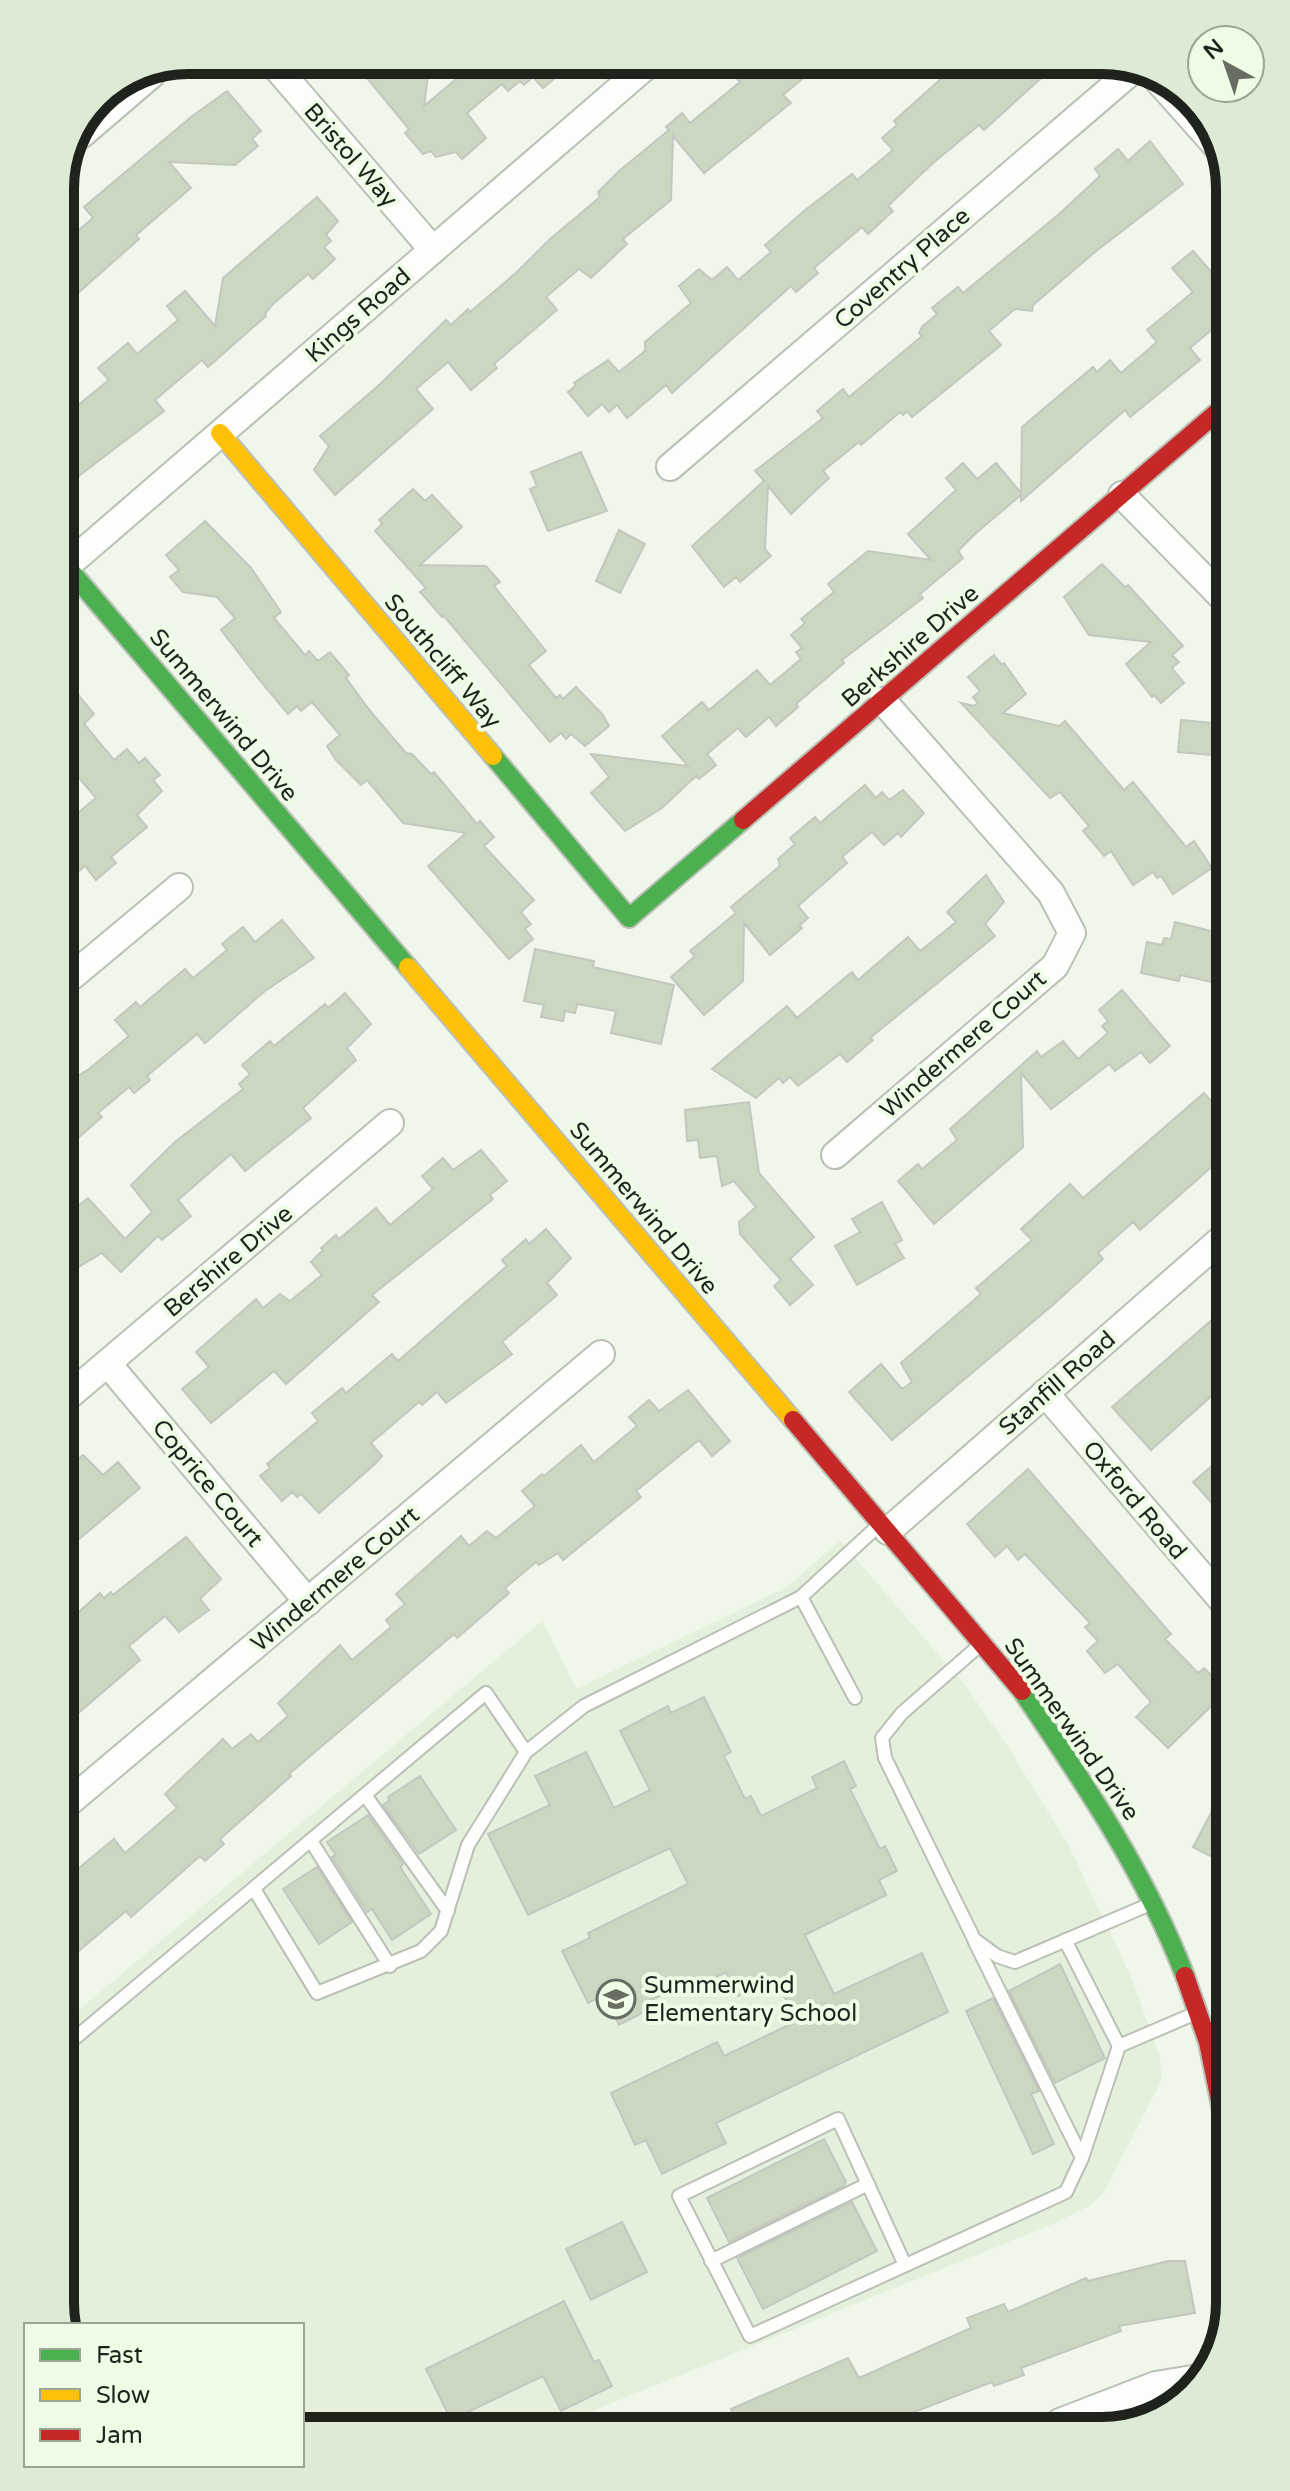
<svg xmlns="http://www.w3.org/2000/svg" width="1290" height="2491" font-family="'Varela Round',sans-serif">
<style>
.built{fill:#e4f0dc}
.building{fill:#cbd7c1;stroke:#c2c8bf;stroke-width:2}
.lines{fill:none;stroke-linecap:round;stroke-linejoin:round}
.lane-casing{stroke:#bbc0b7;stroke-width:16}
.street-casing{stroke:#bbc0b7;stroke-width:30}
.fast-casing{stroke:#bbc0b7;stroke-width:22}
.slow-casing{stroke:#bbc0b7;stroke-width:22}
.jam-casing{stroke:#bbc0b7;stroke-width:22}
.lane{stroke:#fdfefc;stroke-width:12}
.street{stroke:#fdfefc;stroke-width:26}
.fast{stroke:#4caf50;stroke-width:18}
.slow{stroke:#ffc107;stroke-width:18}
.jam{stroke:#c62828;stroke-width:18}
.labels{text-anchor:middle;stroke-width:8;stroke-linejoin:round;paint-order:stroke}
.street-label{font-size:24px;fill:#1e231b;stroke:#eefbe5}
.poi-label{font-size:24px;fill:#1e231b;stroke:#eefbe5;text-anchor:start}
.rim{fill:none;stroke:#1e231b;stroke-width:10}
</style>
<rect width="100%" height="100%" fill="#eff6ea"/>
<!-- built -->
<polygon class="built" points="840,1540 968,1689 1010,1750 1069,1846 1132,1979 1159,2055 1162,2079 1104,2193 1089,2206 1055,2223 553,2427 302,2430 302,2325 69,2325 68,2019 542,1621 576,1689 787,1587"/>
<!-- building -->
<g class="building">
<polygon points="352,60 430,60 424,106 474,64 478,68 488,60 576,60 543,88 533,77 524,85 520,81 508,91 502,84 467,113 486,138 462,159 456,152 436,157 431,151 423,154 405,133 409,129"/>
<polygon points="755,60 825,60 783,95 791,103 704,173 673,136 671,200 623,239 627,244 591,278 579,269 546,297 557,310 494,364 497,368 471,390 448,362 416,389 433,409 335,495 314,470 329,446 320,436 378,386 446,320 451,325 468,309 470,312 517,272 549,240 600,197 598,192 619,171 669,130 666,127 682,113 690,123 740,82 736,78"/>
<polygon points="962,60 1061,60 984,130 979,125 933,163 888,206 893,211 868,234 862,227 814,268 818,273 796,292 791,286 672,393 666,385 627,418 617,405 609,412 602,404 588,416 568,392 576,385 574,383 608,360 619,372 645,351 645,342 691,303 679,286 699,269 712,280 727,267 738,280 771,252 765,245 804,211 852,174 857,180 893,150 882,138 897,125 894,121"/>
<polygon points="227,91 261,131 252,139 258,146 235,165 169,162 191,188 136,235 139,239 61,308 61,245 93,218 84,207 191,117"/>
<polygon points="1150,141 1183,184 1095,252 1033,305 1032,311 1015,309 989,331 1001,345 912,417 907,411 903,415 900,412 861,445 859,442 823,471 829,478 791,514 768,486 765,549 771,556 740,582 736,577 724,587 692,546 764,481 755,471 823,418 817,411 843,389 849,397 922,336 919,333 922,327 937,314 932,308 958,287 963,293 1058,215 1100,176 1095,169 1118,149 1128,161"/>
<polygon points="317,197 338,221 326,235 331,241 324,247 335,259 313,279 308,274 273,304 265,314 266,316 208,367 202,360 155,400 164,411 72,481 62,469 61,388 77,406 109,380 98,368 128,343 137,354 178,320 167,306 185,291 215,326 223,278"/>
<polygon points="1193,251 1221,283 1221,322 1190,348 1200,360 1130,417 1125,410 1021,501 1021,495 976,533 958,551 963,558 920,594 923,598 842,660 844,663 796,704 798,707 776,726 769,717 746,737 738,728 707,754 716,765 699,779 696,776 662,808 625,831 591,793 609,777 591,754 688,766 662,736 702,702 709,710 757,670 770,685 801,659 796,652 802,648 791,635 805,623 801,619 834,592 828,584 868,551 931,560 908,534 956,490 946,478 963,463 977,479 996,463 1021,493 1022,427 1093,367 1097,372 1110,360 1121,373 1157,342 1147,330 1193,292 1172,268"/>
<polygon points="581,452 607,511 548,531 530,489 537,486 531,472"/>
<polygon points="413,489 425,501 432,495 462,527 420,565 486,566 500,582 494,586 546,651 529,665 556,698 560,695 563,699 576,687 603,715 609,726 585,746 571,734 566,739 561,733 550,742 444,616 442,617 420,592 426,588 375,531 382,524 379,520"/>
<polygon points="205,521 251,568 281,612 274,618 305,655 309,651 318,661 330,652 349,675 346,678 371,712 406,753 412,754 431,774 434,772 477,824 480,821 494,837 484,846 534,900 521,912 531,924 525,929 533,939 509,959 428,866 466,833 403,823 367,780 361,785 336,760 327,746 340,735 312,702 301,711 297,706 288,714 258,678 221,630 235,618 217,597 183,592 170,577 179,570 166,555"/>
<polygon points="619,530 645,544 620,593 596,581"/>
<polygon points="1102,564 1125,587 1128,585 1183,646 1172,655 1179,662 1172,668 1184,683 1161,703 1154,695 1152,697 1126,664 1151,642 1089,635 1064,597"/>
<polygon points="994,655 1002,665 1004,663 1026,694 1003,713 1059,726 1065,721 1124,790 1133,782 1186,847 1194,841 1212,868 1173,894 1161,876 1157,878 1153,872 1133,885 1111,851 1104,856 1083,831 1089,826 1060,792 1050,798 961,703 974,706 978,703 973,697 980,691 968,677"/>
<polygon points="74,690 94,714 84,724 114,760 127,749 139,763 145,758 160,775 153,780 162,791 137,815 147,827 111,857 116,863 96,880 85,866 63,884 63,825 96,798 63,759 62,698"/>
<polygon points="1181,720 1223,724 1223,756 1178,752"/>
<polygon points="865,785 876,798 882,792 889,800 903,790 924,813 901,837 898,833 884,845 872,832 842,857 847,863 798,906 808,918 799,926 802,928 770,955 744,923 743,981 704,1015 671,977 695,956 690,951 736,913 731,907 780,866 778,859 795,844 790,838 815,817 820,823"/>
<polygon points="986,875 1004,902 985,924 995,936 870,1038 873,1040 847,1062 840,1054 798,1086 790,1077 783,1083 779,1078 756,1098 712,1069 787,1006 797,1018 852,972 858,980 908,937 920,951 924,948 956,922 947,912"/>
<polygon points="282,920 314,958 265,991 205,1043 197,1034 147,1076 150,1080 134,1093 129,1087 98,1113 102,1117 78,1138 64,1122 64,1084 89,1069 129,1036 115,1020 136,1002 140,1007 185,969 193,978 227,950 222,944 243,927 255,942"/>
<polygon points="1175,922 1223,934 1212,982 1180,975 1179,981 1141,973 1147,942 1162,945 1164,938 1171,939"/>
<polygon points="535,949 594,961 593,967 674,985 661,1044 611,1033 616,1011 577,1004 575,1013 565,1011 563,1021 541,1017 544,1005 524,1001"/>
<polygon points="1122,990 1170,1046 1150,1063 1141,1052 1115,1071 1109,1064 1051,1109 1021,1073 1023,1147 934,1224 898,1181 918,1164 922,1169 957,1140 950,1129 1037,1051 1041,1057 1063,1041 1078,1059 1108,1033 1102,1026 1108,1021 1099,1010"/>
<polygon points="345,993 371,1024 347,1048 356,1060 303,1108 311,1118 245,1171 231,1154 178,1200 191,1216 162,1240 158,1236 121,1272 102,1253 65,1275 65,1228 78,1206 88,1198 125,1239 152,1212 131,1185 175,1142 243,1089 239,1084 250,1074 242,1065 270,1041 274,1046 325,1004 328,1008"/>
<polygon points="1204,1093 1225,1117 1225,1155 1140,1230 1133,1222 1098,1253 1103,1259 1054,1304 892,1440 849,1392 881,1364 902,1389 912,1382 901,1363 981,1294 976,1288 1032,1240 1021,1229 1070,1184 1083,1198"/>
<polygon points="749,1102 759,1173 814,1237 790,1259 813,1285 790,1305 774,1286 781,1280 740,1234 739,1222 756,1207 734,1181 722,1186 717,1156 700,1158 698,1140 687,1141 685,1110"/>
<polygon points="481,1150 507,1181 490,1195 493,1199 372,1295 379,1302 286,1384 274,1371 211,1423 182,1389 209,1367 196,1352 256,1299 263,1308 280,1294 290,1301 322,1275 311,1262 323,1250 321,1248 336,1235 339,1239 376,1208 390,1225 433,1189 422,1176 443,1158 453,1170"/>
<polygon points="882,1202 902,1240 895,1244 904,1258 857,1285 835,1246 860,1232 852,1219"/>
<polygon points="546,1229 571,1258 547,1283 557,1295 502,1342 512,1354 446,1403 437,1392 422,1405 419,1402 371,1443 382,1456 376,1463 319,1513 301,1494 297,1497 292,1492 282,1501 260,1476 270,1468 267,1464 318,1421 312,1413 342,1388 346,1393 392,1354 398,1361 507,1266 502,1260 526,1239 529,1244"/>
<polygon points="1214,1318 1226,1332 1226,1383 1151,1450 1112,1407"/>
<polygon points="688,1390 730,1441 712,1456 699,1440 636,1491 641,1497 563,1560 558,1553 539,1565 536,1562 505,1588 509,1593 457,1638 454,1634 289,1774 291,1776 220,1839 224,1844 205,1861 200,1856 131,1917 126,1911 68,1960 68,1877 114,1839 125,1853 177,1808 165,1794 223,1739 232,1749 251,1734 258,1742 288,1716 278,1703 340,1645 352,1660 391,1627 386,1620 405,1604 396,1594 461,1536 469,1546 487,1531 496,1538 535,1506 522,1491 542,1474 544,1476 581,1445 594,1462 637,1426 629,1417 649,1400 659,1411"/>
<polygon points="1226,1454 1227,1520 1193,1482"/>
<polygon points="83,1455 103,1475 118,1462 140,1488 66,1550 66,1470"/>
<polygon points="1028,1469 1171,1634 1165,1639 1198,1673 1204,1668 1227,1691 1168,1748 1136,1717 1151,1702 1118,1664 1105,1673 1087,1651 1098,1641 1085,1627 1090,1623 1025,1554 1018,1560 1007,1546 995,1557 967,1524"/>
<polygon points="186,1537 221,1579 200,1599 209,1610 179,1632 165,1616 129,1646 140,1660 76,1715 67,1704 66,1617 73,1617 100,1593 104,1598 111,1592 113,1595"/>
<polygon points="704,1697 731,1752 724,1756 745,1799 751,1796 761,1816 817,1788 812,1777 844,1761 856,1786 850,1789 880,1849 885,1846 897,1871 879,1880 886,1895 805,1935 834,1994 922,1953 948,2012 716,2123 726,2143 662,2174 646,2140 635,2145 611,2093 717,2042 724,2056 797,2021 775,1978 738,1996 726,1972 694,1988 690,1981 643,2004 646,2011 619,2025 604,1995 588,2003 562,1951 590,1938 588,1933 688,1884 670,1848 528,1915 488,1834 550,1805 535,1776 586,1752 614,1808 650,1790 620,1731 668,1706 671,1713"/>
<polygon points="420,1776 456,1830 419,1854 383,1805 390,1800 388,1797"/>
<polygon points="1228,1781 1228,1865 1193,1847"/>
<polygon points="368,1815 403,1864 400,1867 431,1914 392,1940 372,1909 367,1912 332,1857 336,1855 327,1842"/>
<polygon points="317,1867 352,1922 319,1944 283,1889"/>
<polygon points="1060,1964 1105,2058 1055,2083 1009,1991"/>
<polygon points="993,1998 1039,2091 1031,2094 1054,2144 1033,2154 966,2011"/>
<polygon points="824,2139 846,2182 844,2186 729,2242 707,2198"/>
<polygon points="852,2202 877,2251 763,2309 737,2258"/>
<polygon points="622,2222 647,2272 591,2300 566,2249"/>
<polygon points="1168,2261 1185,2261 1195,2313 1119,2326 1121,2331 1021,2368 1024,2375 994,2386 992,2382 883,2424 738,2425 731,2409 848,2358 859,2378 971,2328 967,2318 1004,2304 1008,2312 1086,2278 1088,2281"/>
<polygon points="564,2301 594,2362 599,2360 612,2386 561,2411 543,2376 451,2420 426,2369"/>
</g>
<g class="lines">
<!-- lane casing -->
<g class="lane-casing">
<g id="lane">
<polyline points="801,1597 855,1698"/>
<polyline points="980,1645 902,1713 882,1738 885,1758 974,1939 997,1956 1015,1962 1148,1905"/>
<polyline points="526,1752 584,1706 801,1597 879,1525"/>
<polyline points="365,1795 448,1911"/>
<polyline points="311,1841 390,1966"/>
<polyline points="1065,1940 1119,2046"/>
<polyline points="975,1942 1082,2158"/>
<polyline points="68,2044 486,1693 526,1752 468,1845 441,1931 421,1951 317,1993 254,1889"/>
<polyline points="711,2261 868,2184"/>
<polyline points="905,2265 838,2119 679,2196 750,2336 1066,2192 1082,2158 1119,2046 1196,2013"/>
</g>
</g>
<!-- street casing -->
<g class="street-casing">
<g id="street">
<polyline points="270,60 433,250"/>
<polyline points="1155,77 1220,150"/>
<polyline points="81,135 151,75"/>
<polyline points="670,467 1134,69"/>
<polyline points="1122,495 1222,597"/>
<polyline points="62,570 653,60"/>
<polyline points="64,983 179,887"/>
<polyline points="835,1155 1055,966 1072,933 1051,893 883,701"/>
<polyline points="108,1364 308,1602"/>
<polyline points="1045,1393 1227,1606"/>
<polyline points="65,1399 390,1123"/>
<polyline points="888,1531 1225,1236"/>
<polyline points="67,1804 601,1354"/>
<polyline points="1060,2422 1156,2385 1204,2377"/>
</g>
</g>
<!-- fast casing -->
<g class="fast-casing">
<g id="fast">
<polyline points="62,561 408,967"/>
<polyline points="493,756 629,918 743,820"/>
<path d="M1022 1691C1083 1781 1146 1874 1185 1976"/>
</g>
</g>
<!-- slow casing -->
<g class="slow-casing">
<g id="slow">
<polyline points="220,433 493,756"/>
<polyline points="408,967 793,1420"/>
</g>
</g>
<!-- jam casing -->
<g class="jam-casing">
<g id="jam">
<polyline points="743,820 1222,408"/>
<polyline points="793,1420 1022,1691"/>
<polyline points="1185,1976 1208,2042 1229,2145"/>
</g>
</g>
<!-- lane -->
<use href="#lane" class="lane"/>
<!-- street -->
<use href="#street" class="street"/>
<!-- fast -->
<use href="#fast" class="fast"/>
<!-- slow -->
<use href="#slow" class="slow"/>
<!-- jam -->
<use href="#jam" class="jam"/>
</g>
<!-- icons -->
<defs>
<g id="school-ring" transform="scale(2)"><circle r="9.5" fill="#eefbe5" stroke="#676d63" stroke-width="1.5"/><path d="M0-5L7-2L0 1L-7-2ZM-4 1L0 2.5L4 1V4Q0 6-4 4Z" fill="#676d63"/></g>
</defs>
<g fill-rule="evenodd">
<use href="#school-ring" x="616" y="1999"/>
</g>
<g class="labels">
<!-- street labels -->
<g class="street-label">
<text transform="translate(351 155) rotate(49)" y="8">Bristol Way</text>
<text transform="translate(902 268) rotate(-41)" y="8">Coventry Place</text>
<text transform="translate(358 315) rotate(-41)" y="8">Kings Road</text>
<text transform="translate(910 646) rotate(-41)" y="8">Berkshire Drive</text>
<text transform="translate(443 661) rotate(50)" y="8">Southcliff Way</text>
<text transform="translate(224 715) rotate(50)" y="8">Summerwind Drive</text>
<text transform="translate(963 1044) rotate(-41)" y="8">Windermere Court</text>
<text transform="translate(644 1208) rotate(50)" y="8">Summerwind Drive</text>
<text transform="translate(228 1261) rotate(-40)" y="8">Bershire Drive</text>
<text transform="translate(1057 1383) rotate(-41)" y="8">Stanfill Road</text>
<text transform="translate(208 1483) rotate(50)" y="8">Coprice Court</text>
<text transform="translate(1135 1500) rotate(50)" y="8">Oxford Road</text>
<text transform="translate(335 1579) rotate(-40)" y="8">Windermere Court</text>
<text transform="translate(1072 1729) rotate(55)" y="8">Summerwind Drive</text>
</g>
<!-- poi labels -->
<g class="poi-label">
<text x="644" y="1993">Summerwind<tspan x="644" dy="28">Elementary School</tspan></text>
</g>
</g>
<!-- crop -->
<path d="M0 0H1290V2491H0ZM188 74H1102A114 114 0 0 1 1216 188V2303A114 114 0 0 1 1102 2417H188A114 114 0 0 1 74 2303V188A114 114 0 0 1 188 74Z" fill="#ddead5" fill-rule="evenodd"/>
<path class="rim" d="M188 74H1102A114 114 0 0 1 1216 188V2303A114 114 0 0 1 1102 2417H188A114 114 0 0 1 74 2303V188A114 114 0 0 1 188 74Z"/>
<!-- legend -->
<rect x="24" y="2323" width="280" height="144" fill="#eefbe5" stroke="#9ba594" stroke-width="2"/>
<rect x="40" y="2349" width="40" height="12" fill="#4caf50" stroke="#9ba594" stroke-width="2"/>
<text x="96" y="2363" font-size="24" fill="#1e231b">Fast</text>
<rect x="40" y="2389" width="40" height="12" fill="#ffc107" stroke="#9ba594" stroke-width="2"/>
<text x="96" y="2403" font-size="24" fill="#1e231b">Slow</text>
<rect x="40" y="2429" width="40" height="12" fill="#c62828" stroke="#9ba594" stroke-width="2"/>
<text x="96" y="2443" font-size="24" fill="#1e231b">Jam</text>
<!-- north arrow -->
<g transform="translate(1226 64) rotate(320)"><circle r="38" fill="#eefbe5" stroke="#9ba594" stroke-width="2"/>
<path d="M0-6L14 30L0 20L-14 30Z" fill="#676d63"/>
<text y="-12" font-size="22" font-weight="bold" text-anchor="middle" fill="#1e231b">N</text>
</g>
</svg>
